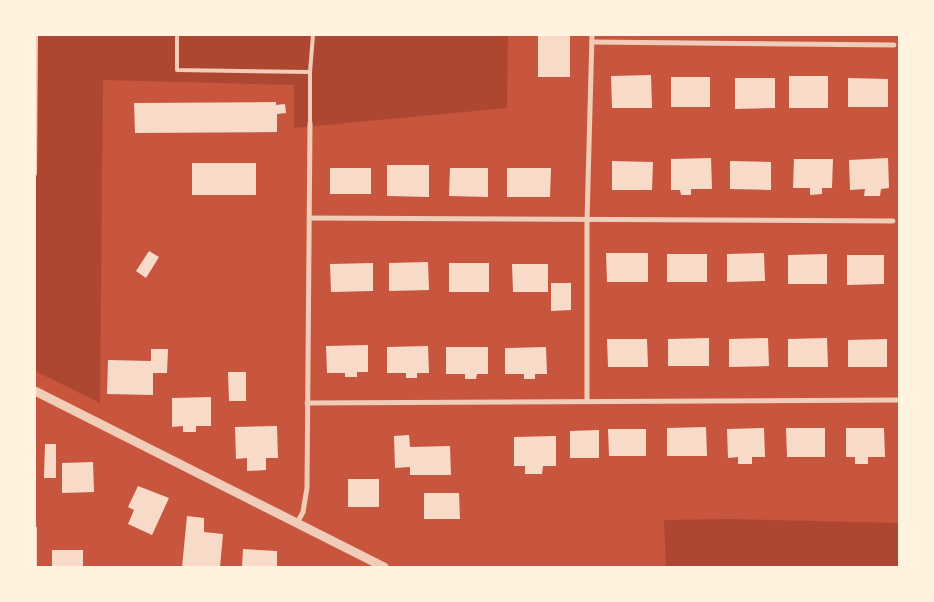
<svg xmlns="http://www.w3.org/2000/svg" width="934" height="602" font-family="Figtree,sans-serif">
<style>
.green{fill:#ae4732}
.building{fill:#f7dbc8}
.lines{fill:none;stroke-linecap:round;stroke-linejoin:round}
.service{stroke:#f1ccb7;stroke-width:4}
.minor{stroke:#f1ccb7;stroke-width:5}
.tertiary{stroke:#f1ccb7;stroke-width:9}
</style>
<rect width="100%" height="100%" fill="#c8553d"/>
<!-- green -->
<g class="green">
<polygon points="35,35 508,35 507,108 294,128 294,85 103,80 100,403 35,371"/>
<polygon points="727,519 899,523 899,567 666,567 664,520"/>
</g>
<!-- building -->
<g class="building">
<rect x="538" y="35" width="32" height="42"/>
<polygon points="651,75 652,108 612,108 611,76"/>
<rect x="789" y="76" width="39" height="32"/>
<rect x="671" y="77" width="39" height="30"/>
<polygon points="735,78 775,78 775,108 735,109"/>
<polygon points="848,78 888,79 888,107 848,107"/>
<polygon points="276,102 276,105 285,104 286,113 277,114 277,132 135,133 134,103"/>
<polygon points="711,158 712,189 691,189 691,195 681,195 680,190 671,190 671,159"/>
<polygon points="888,158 889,188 881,189 880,196 864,196 865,189 850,190 849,160"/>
<polygon points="794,159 833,159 832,188 822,188 822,194 810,195 810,188 793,188"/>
<polygon points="612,161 653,162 652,190 612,190"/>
<polygon points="730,161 771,162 771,190 730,189"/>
<rect x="192" y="163" width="64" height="32"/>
<polygon points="387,165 429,165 429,197 387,196"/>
<rect x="330" y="168" width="41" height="26"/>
<polygon points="450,168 488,168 488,197 449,196"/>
<polygon points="507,168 551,168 550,197 507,197"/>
<polygon points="149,251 159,257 146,278 136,271"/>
<polygon points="606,253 648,253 648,282 607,282"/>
<polygon points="764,253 765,281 727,282 727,254"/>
<rect x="667" y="254" width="40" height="28"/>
<polygon points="827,254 827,284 788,284 788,255"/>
<polygon points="847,255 884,255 884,284 847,285"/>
<polygon points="428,262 429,290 389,291 389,263"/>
<polygon points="373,263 373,291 331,292 330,264"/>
<rect x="449" y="263" width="40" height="29"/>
<polygon points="512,264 548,264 548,292 513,292"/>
<polygon points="551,283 571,283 571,310 551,311"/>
<polygon points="709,338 709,366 668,366 668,339"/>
<polygon points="768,338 769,366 729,367 729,339"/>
<polygon points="827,338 828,367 788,367 788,339"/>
<polygon points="607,339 647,339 648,367 608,367"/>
<polygon points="887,339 887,367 848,367 848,340"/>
<polygon points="368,345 368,372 357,372 357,377 345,377 345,373 327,373 326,346"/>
<polygon points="428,346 429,373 417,373 417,378 406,378 406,373 387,373 387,347"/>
<polygon points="446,347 488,347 488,374 477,374 476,379 465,379 465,374 446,374"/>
<polygon points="546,347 547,374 535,374 535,379 524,379 524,374 505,374 505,348"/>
<polygon points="151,349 168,349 167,373 153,373 153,395 107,394 108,360 151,361"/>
<polygon points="228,372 246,372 246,401 229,401"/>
<polygon points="211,397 211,426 196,426 196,432 183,432 183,426 172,427 172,398"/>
<polygon points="277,426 278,458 266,458 266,470 247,471 247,458 236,459 235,427"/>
<polygon points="706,427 707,456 667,456 667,428"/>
<polygon points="764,428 765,457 752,457 752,464 738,464 738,457 728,458 727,429"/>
<polygon points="786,428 825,428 825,457 787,457"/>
<polygon points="846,428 884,428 885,457 868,457 868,464 855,464 855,457 846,457"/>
<polygon points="608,429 646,429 646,456 609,456"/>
<polygon points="599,430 599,458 570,458 570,431"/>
<polygon points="409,435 410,447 450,446 451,475 410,475 410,467 395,468 394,436"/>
<polygon points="556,436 556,466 543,466 542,474 525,474 525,466 514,466 514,437"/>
<polygon points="45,444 56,444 56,478 44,478"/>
<polygon points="93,462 94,492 62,493 62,463"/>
<rect x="348" y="479" width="31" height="28"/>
<polygon points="138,486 169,498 152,535 128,524 134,510 128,507"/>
<polygon points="424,493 459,493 460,519 424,519"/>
<polygon points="187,516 204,518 204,532 223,534 220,567 182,567"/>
<rect x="35" y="527" width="2" height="40"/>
<polygon points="243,549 277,551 277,567 242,567"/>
<rect x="52" y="550" width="31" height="17"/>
</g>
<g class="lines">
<!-- service -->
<g class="service">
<polyline points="177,35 177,70 310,72"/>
<polyline points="310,123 310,72 313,35"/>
<polyline points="35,174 36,35"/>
</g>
<!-- minor -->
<g class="minor">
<polyline points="592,42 894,45"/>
<polyline points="310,218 893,221"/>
<polyline points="587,401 587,221 592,35"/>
<polyline points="307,403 897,400"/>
<polyline points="297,523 303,512 307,488 310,123"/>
</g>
<!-- tertiary -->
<polyline class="tertiary" points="35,391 384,567"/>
</g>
<!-- border -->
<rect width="934" height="602" fill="none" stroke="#fff3e0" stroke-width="72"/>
</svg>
